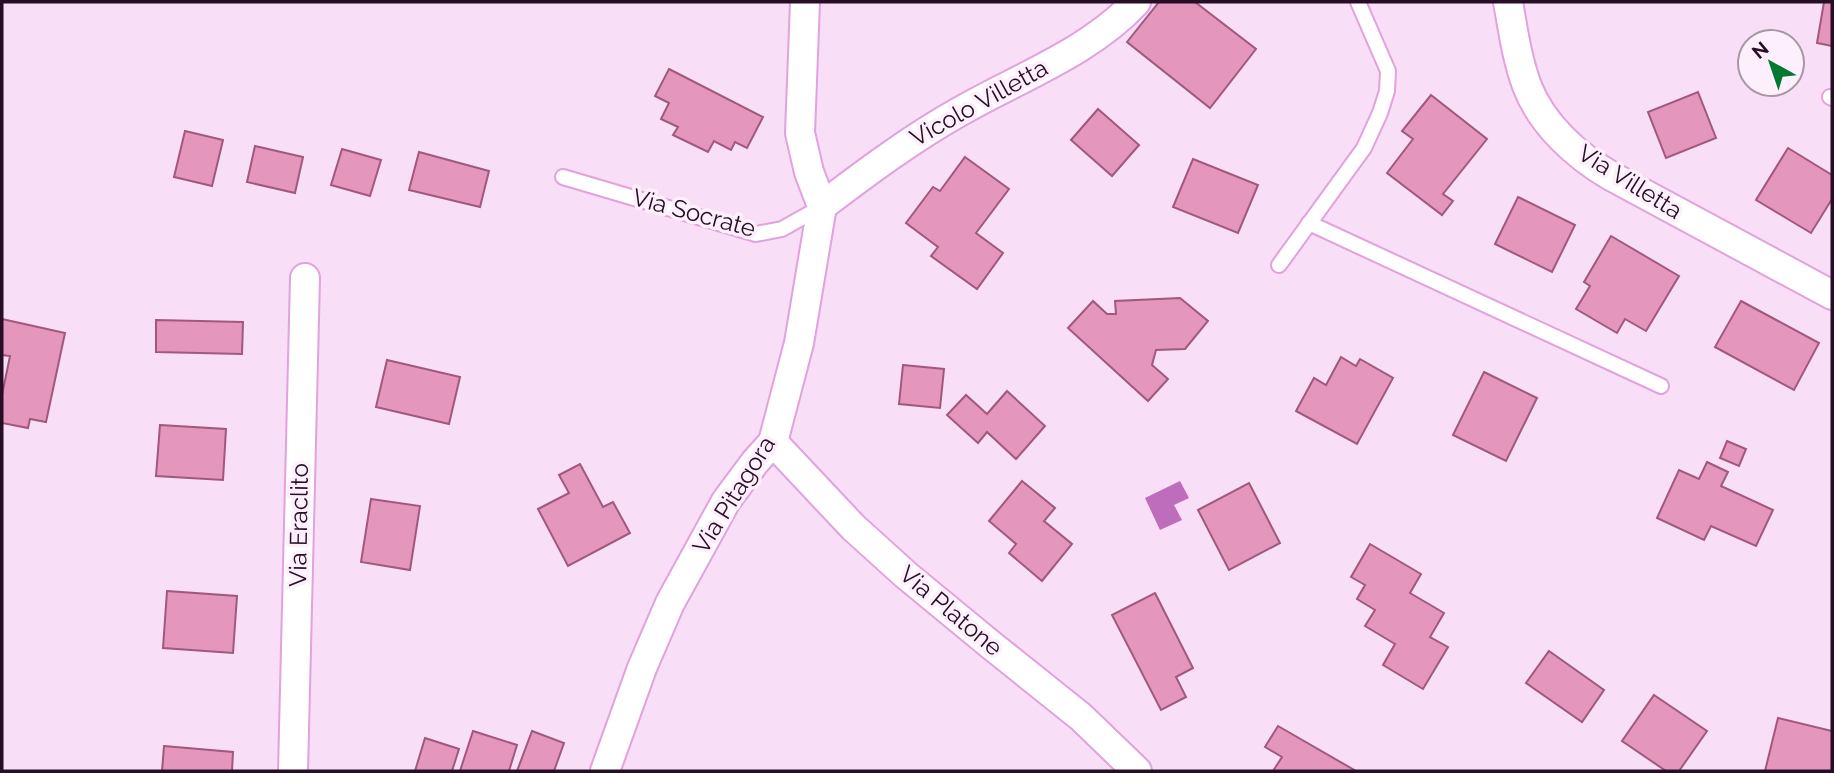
<svg xmlns="http://www.w3.org/2000/svg" width="1834" height="773" font-family="Raleway,sans-serif">
<style>
.water{fill:#be6cbc}
.building{fill:#e596bd;stroke:#a1587e;stroke-width:2}
.lines{fill:none;stroke-linecap:round;stroke-linejoin:round}
.service-casing{stroke:#e1a2dd;stroke-width:18}
.minor-casing{stroke:#e1a2dd;stroke-width:32}
.service{stroke:#fff;stroke-width:14}
.minor{stroke:#fff;stroke-width:28}
.labels{text-anchor:middle;stroke-width:7;stroke-linejoin:round;paint-order:stroke}
.street-label{font-size:24px;fill:#260f26;stroke:#fdf0fc}
</style>
<rect width="100%" height="100%" fill="#f8def6"/>
<!-- water -->
<polygon class="water" points="1180,481 1189,498 1174,505 1182,520 1160,530 1145,498"/>
<!-- building -->
<g class="building">
<polygon points="1159,2 1195,2 1256,49 1210,108 1127,42"/>
<polygon points="1824,2 1832,2 1832,46 1817,43"/>
<polygon points="669,69 763,117 747,148 735,142 731,150 714,141 708,152 673,135 678,127 661,119 669,103 655,96"/>
<polygon points="1698,92 1716,138 1666,158 1648,112"/>
<polygon points="1431,95 1487,139 1443,194 1453,201 1442,215 1387,173 1413,139 1402,131"/>
<polygon points="1098,109 1139,145 1112,176 1071,140"/>
<polygon points="185,131 223,140 212,186 174,177"/>
<polygon points="255,146 303,157 295,193 247,182"/>
<polygon points="1788,148 1832,175 1832,199 1811,233 1756,200"/>
<polygon points="342,149 381,160 370,196 331,185"/>
<polygon points="419,152 489,171 480,207 409,190"/>
<polygon points="965,157 1009,189 976,233 1003,253 977,289 931,256 938,247 906,223 933,187 940,191"/>
<polygon points="1193,159 1258,185 1238,233 1173,207"/>
<polygon points="1518,197 1575,225 1552,272 1495,244"/>
<polygon points="1611,236 1679,276 1646,331 1625,319 1617,333 1576,309 1590,286 1584,282"/>
<polygon points="1180,298 1208,321 1185,349 1156,350 1152,365 1168,379 1148,401 1068,328 1093,301 1107,314 1116,314 1115,301"/>
<polygon points="1741,301 1819,343 1794,390 1715,347"/>
<polygon points="2,319 65,333 46,422 30,419 28,428 2,423 2,395 10,356 2,355"/>
<polygon points="156,320 243,322 242,354 156,352"/>
<polygon points="1341,357 1356,366 1360,359 1393,378 1357,444 1296,411 1314,378 1326,385"/>
<polygon points="387,360 460,377 449,424 376,407"/>
<polygon points="903,365 944,369 940,408 899,404"/>
<polygon points="1484,372 1537,398 1506,461 1453,435"/>
<polygon points="1007,391 1045,426 1016,459 987,432 978,443 947,415 966,395 987,414"/>
<polygon points="160,425 226,429 223,480 156,476"/>
<polygon points="1727,441 1746,449 1739,466 1720,458"/>
<polygon points="1707,462 1728,472 1721,486 1773,510 1756,546 1711,526 1704,540 1657,518 1679,470 1699,479"/>
<polygon points="580,464 603,507 613,502 630,533 568,566 538,509 569,493 559,475"/>
<polygon points="1022,481 1055,508 1044,521 1072,544 1042,581 1009,553 1016,544 989,521"/>
<polygon points="1249,483 1280,543 1229,570 1198,510"/>
<polygon points="371,499 420,506 410,570 361,562"/>
<polygon points="1370,544 1421,574 1410,593 1444,613 1430,637 1448,647 1423,689 1383,665 1395,644 1365,626 1375,610 1357,599 1365,585 1351,577"/>
<polygon points="167,591 237,596 233,653 163,648"/>
<polygon points="1155,593 1193,668 1176,677 1186,697 1161,710 1112,615"/>
<polygon points="1549,651 1604,690 1582,722 1526,683"/>
<polygon points="1654,695 1707,731 1679,771 1666,771 1622,741"/>
<polygon points="1778,718 1832,731 1832,771 1765,771"/>
<polygon points="1278,726 1356,771 1273,771 1282,757 1265,747"/>
<polygon points="473,731 517,745 509,771 460,771"/>
<polygon points="532,731 564,743 554,771 517,771"/>
<polygon points="425,738 459,749 452,771 415,771"/>
<polygon points="164,746 233,752 232,771 162,771"/>
</g>
<g class="lines">
<!-- service casing -->
<g class="service-casing">
<g id="service">
<polyline points="1830,97 1832,98"/>
<polyline points="563,177 756,234 782,229 821,207"/>
<polyline points="1309,223 1661,386"/>
<polyline points="1279,265 1364,148 1380,113 1387,91 1388,71 1358,2"/>
</g>
</g>
<!-- minor casing -->
<g class="minor-casing">
<g id="minor">
<polyline points="805,2 800,133 809,172 822,206"/>
<path d="M1508 2C1513 30 1517 59 1527 86 1542 125 1577 156 1611 176L1832 295"/>
<path d="M822 206C867 172 911 139 959 112 1018 78 1090 52 1136 2"/>
<polyline points="773,442 853,527 906,575 991,645 1081,717 1137,771"/>
<polyline points="293,771 305,278"/>
<polyline points="605,771 642,668 670,603 726,501 755,462 773,442 799,343 822,206"/>
</g>
</g>
<!-- service -->
<use href="#service" class="service"/>
<!-- minor -->
<use href="#minor" class="minor"/>
</g>
<g class="labels">
<!-- street labels -->
<g class="street-label">
<text transform="translate(979 103) rotate(-29)" y="8">Vicolo Villetta</text>
<text transform="translate(1630 182) rotate(32)" y="8">Via Villetta</text>
<text transform="translate(694 213) rotate(15)" y="8">Via Socrate</text>
<text transform="translate(734 495) rotate(-58)" y="8">Via Pitagora</text>
<text transform="translate(299 525) rotate(-89)" y="8">Via Eraclito</text>
<text transform="translate(951 611) rotate(40)" y="8">Via Platone</text>
</g>
</g>
<!-- border -->
<rect width="1834" height="773" fill="none" stroke="#260f26" stroke-width="7"/>
<!-- north arrow -->
<g transform="translate(1771 63) rotate(320)"><circle r="33" fill="#fdf0fc" stroke="#a796a6" stroke-width="2"/>
<path d="M0-5L12 26L0 18L-12 26Z" fill="#027930"/>
<text y="-10" font-size="19" font-weight="bold" text-anchor="middle" fill="#260f26">N</text>
</g>
</svg>
